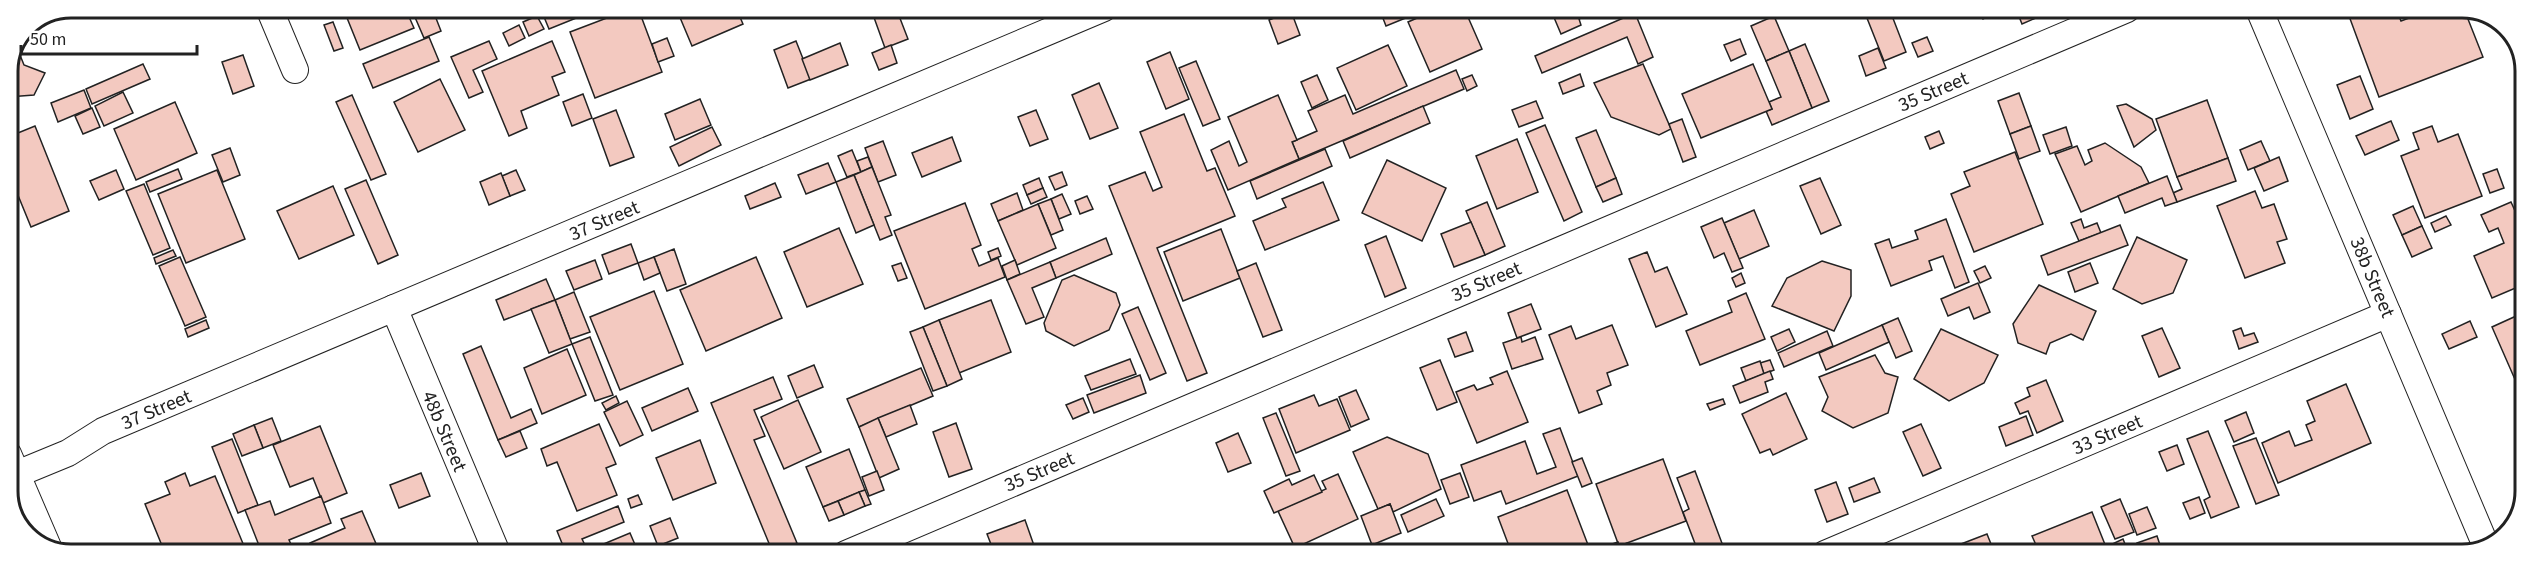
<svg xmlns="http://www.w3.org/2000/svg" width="2533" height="562" font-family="'Source Sans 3',sans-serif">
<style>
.building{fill:#f3c9c0;stroke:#222;stroke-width:1.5}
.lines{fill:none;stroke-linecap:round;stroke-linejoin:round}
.minor-casing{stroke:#222;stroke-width:28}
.minor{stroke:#fff;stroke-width:26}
.labels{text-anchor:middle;stroke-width:4.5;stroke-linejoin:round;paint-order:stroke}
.street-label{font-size:20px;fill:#222;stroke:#fff}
.rim{fill:none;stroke:#222;stroke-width:3}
</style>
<rect width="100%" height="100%" fill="#fff"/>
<!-- building -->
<g class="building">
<polygon points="343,8 405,8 414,28 360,50"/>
<polygon points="411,8 432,8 441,31 424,38"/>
<polygon points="552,8 601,8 549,29 542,12"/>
<polygon points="633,8 638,8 662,72 595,98 570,32"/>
<polygon points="676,8 736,8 743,24 692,46"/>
<polygon points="883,8 896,8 908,39 885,48 872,12"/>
<polygon points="1379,8 1405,8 1408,17 1386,26"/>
<polygon points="1440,8 1464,8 1482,49 1430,72 1408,22"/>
<polygon points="1550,8 1619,8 1596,18 1594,13 1579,19 1581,25 1561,34"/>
<polygon points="1863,8 1889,8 1906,52 1884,61"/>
<polygon points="1979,9 1991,9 1993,14 1983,19"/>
<polygon points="2016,9 2056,9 2022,24"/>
<polygon points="2368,9 2396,9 2401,21 2433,9 2464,9 2483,57 2379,97 2349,16"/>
<polygon points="1291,11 1300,35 1278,44 1269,20"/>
<polygon points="1635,13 1653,57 1638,64 1627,37 1542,73 1535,56"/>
<polygon points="537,16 544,29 529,36 523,22"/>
<polygon points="1774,16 1789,51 1766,61 1751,26"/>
<polygon points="333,22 343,48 334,51 324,25"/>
<polygon points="519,25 525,38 509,46 503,33"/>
<polygon points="24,31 27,33 18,50 24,65 45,73 34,95 8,97 8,70"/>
<polygon points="429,37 439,61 373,88 363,64"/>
<polygon points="1927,37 1933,51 1918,57 1912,43"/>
<polygon points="667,38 674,56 658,62 652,44"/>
<polygon points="1740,39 1746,54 1731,61 1724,45"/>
<polygon points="489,41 497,59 473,70 483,92 469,98 451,57"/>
<polygon points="552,41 565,72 552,77 559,95 521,111 527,128 509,136 482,71"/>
<polygon points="796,41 811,79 788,88 774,50"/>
<polygon points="840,43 848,65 810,80 802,59"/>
<polygon points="1805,44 1829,101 1812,108 1789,51"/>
<polygon points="891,45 897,63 879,70 872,53"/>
<polygon points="1388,45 1407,86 1356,110 1337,68"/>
<polygon points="1878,48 1886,68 1866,76 1859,56"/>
<polygon points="1789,51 1812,108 1772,125 1766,111 1772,109 1769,102 1781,97 1766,61"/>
<polygon points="1170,52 1189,99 1166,109 1147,62"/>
<polygon points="243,55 254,86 233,94 222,62"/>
<polygon points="1196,61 1220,119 1203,126 1179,68"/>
<polygon points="143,64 150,79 92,104 86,89"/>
<polygon points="1643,64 1671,129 1659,135 1611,117 1594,83"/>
<polygon points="1753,64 1772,109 1701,138 1682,94"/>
<polygon points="1456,70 1464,89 1299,159 1292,142 1317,131 1308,111 1345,95 1353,114"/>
<polygon points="1580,74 1584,86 1563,94 1559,83"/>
<polygon points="1317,75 1328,100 1312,108 1301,82"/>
<polygon points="1472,75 1477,86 1467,91 1462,79"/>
<polygon points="2360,76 2373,109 2350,119 2337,85"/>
<polygon points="440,79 465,130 418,152 394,102"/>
<polygon points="1099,83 1118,128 1090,139 1072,95"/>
<polygon points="84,90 91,108 58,122 51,103"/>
<polygon points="123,92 133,113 104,126 95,106"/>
<polygon points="2019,93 2031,126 2010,134 1998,101"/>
<polygon points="583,94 592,118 572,126 563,102"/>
<polygon points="352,95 386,174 371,180 336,102"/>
<polygon points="1278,95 1297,140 1292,142 1299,159 1228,190 1211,150 1229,141 1239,166 1247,162 1228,117"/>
<polygon points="700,99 711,125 675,140 665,114"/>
<polygon points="2207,100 2228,158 2177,177 2156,119"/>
<polygon points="1536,101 1543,118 1519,127 1512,110"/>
<polygon points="175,102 197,153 136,180 114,129"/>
<polygon points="2126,104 2152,119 2156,130 2134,147 2117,106"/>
<polygon points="1423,106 1430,123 1350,158 1343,141"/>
<polygon points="92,108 100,127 83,134 75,116"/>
<polygon points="616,110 634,157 610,166 593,119"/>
<polygon points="1036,110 1048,139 1030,146 1018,117"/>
<polygon points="1184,114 1207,171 1215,168 1235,216 1157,248 1207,373 1187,381 1109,186 1145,172 1153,191 1162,187 1140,132"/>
<polygon points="1682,119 1696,157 1683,162 1669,124"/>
<polygon points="2391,121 2399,140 2365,155 2356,136"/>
<polygon points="1545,125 1582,212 1564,221 1526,133"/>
<polygon points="35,126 69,211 31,227 15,188 8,191 8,137"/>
<polygon points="2031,126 2040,151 2019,159 2010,134"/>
<polygon points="2432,126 2438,142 2458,134 2482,196 2425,218 2401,156 2419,149 2413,133"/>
<polygon points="712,127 721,145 679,166 670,147"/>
<polygon points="2066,127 2072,146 2050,154 2043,135"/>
<polygon points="1596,130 1616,178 1596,187 1576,138"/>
<polygon points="1939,131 1944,143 1930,149 1925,137"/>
<polygon points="952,137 961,161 922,177 912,153"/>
<polygon points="1517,139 1538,192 1497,209 1476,156"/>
<polygon points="883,141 896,175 878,182 865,148"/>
<polygon points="2261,141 2270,161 2248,170 2240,150"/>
<polygon points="2105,143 2141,167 2149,183 2081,212 2055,154 2077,146 2085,165 2092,161 2088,150"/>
<polygon points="230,148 240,175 223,182 212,155"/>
<polygon points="1325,149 1332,166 1257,199 1250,181"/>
<polygon points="852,150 861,172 847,177 838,156"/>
<polygon points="2015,152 2043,224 1974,252 1951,194 1970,186 1964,172"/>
<polygon points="868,157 872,167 861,172 857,161"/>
<polygon points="2279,157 2288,181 2264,191 2254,168"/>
<polygon points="2228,158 2236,181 2177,202 2173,193 2182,189 2177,177"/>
<polygon points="1387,160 1446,188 1422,241 1362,213"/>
<polygon points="828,163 836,182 806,194 798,175"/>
<polygon points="872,167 891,215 885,217 892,235 880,240 854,175"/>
<polygon points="178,169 182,179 150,192 146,182"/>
<polygon points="2497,169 2504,188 2490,193 2483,174"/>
<polygon points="116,170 124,189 99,200 90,181"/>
<polygon points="217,170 245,239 186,263 158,194"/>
<polygon points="516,170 525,190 510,196 502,176"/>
<polygon points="1062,172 1067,185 1055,190 1049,177"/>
<polygon points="501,173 510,196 489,205 480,182"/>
<polygon points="854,175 874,225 856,233 836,182"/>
<polygon points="2167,176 2177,202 2165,206 2162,198 2125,213 2118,196"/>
<polygon points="1039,178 1043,188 1027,195 1023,185"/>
<polygon points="1616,178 1622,194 1603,202 1596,187"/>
<polygon points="1820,178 1841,225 1821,234 1800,186"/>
<polygon points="366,180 398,255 378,264 345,189"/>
<polygon points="1323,182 1339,220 1265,250 1253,221 1286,207 1282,199"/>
<polygon points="775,183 781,197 750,209 745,196"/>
<polygon points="144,184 170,248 153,255 126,191"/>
<polygon points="333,186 354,235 299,259 277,211"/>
<polygon points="1043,188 1047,197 1031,204 1027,195"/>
<polygon points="2255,191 2262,208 2274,204 2287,239 2277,242 2285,263 2245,278 2217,206"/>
<polygon points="1017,193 1023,210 998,221 991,204"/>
<polygon points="1062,194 1071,214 1059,219 1051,199"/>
<polygon points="1087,196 1093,209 1080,214 1075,201"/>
<polygon points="1051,199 1063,230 1051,235 1038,204"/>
<polygon points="1487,202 1505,246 1485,255 1466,211"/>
<polygon points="2511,202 2525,233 2525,284 2492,298 2474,256 2504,243 2498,228 2489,232 2481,215"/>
<polygon points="965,203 981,245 972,249 979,266 998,258 1005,277 925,309 894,231"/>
<polygon points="1038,204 1056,248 1017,265 998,221"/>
<polygon points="2413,206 2422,226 2402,235 2393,215"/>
<polygon points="1754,210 1769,246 1739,259 1724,223"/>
<polygon points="2446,216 2451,225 2435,232 2431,223"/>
<polygon points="1722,218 1743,268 1732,272 1724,253 1714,258 1701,227"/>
<polygon points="1946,219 1969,282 1955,288 1943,256 1929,261 1932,270 1891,286 1875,244 1889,239 1892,248 1918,239 1915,231"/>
<polygon points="2081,219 2084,228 2097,223 2101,233 2079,241 2071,223"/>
<polygon points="1471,222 1485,255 1454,267 1441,234"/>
<polygon points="2120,225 2128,245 2048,275 2041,256"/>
<polygon points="2422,226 2432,248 2412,257 2402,235"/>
<polygon points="839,228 863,284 807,307 784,252"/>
<polygon points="1221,229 1240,278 1183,301 1164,252"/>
<polygon points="1386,236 1406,288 1385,297 1365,245"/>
<polygon points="2137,237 2187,260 2173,293 2142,304 2113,289"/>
<polygon points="1106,238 1112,254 1056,278 1050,262"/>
<polygon points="631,244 638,263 609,274 602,255"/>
<polygon points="998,248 1001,256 991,260 988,252"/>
<polygon points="674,249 686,284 667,291 654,257"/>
<polygon points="173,250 176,256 156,264 154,258"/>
<polygon points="1647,252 1655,272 1667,267 1687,314 1656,327 1629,259"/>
<polygon points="180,257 206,317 185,326 159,266"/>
<polygon points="654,257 660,273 644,280 638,263"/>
<polygon points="756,257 782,318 706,351 680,290"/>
<polygon points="595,260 602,279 574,290 566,271"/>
<polygon points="1015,260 1020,274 1007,280 1002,266"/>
<polygon points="1822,261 1851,270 1851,296 1834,331 1772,306 1787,278"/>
<polygon points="1050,262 1056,278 1032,288 1044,317 1026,324 1007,280"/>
<polygon points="901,263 907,278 898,281 892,266"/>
<polygon points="1256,263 1282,330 1263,337 1237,271"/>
<polygon points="2090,263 2098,283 2075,292 2068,272"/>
<polygon points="1985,266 1991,278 1980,283 1974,271"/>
<polygon points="1741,273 1745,283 1736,287 1732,278"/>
<polygon points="1074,275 1116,293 1120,305 1109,330 1074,346 1046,331 1044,323 1062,280"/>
<polygon points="546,279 555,300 504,320 496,300"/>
<polygon points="1978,283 1990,312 1974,319 1969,307 1948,316 1941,299"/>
<polygon points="2039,285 2096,311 2083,340 2071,334 2050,343 2046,354 2018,343 2013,324"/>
<polygon points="654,291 683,364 620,390 590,317"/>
<polygon points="574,292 590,332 570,339 555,300"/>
<polygon points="1746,293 1765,339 1700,365 1686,331 1732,312 1728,301"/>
<polygon points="555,300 572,344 549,353 531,309"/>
<polygon points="991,300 1011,352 959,373 939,320"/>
<polygon points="1531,304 1541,329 1517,338 1508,313"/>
<polygon points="1138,307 1166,373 1150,380 1122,314"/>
<polygon points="2525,312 2524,400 2492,327"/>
<polygon points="1898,318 1912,351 1896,358 1882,325"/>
<polygon points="206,320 209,328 188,337 185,329"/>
<polygon points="939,320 962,379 947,386 923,327"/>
<polygon points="2470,321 2477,337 2449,349 2442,334"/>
<polygon points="1612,325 1628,365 1607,373 1611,385 1597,391 1602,404 1579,413 1549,335 1571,326 1576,339"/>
<polygon points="1882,325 1889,342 1826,370 1819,353"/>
<polygon points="923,327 947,386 933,391 910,332"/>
<polygon points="2162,328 2180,368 2159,377 2142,336"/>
<polygon points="2241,328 2244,336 2254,333 2258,342 2239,349 2233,331"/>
<polygon points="1789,329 1795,342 1777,351 1771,337"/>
<polygon points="1941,329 1998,355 1984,383 1949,401 1914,379"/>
<polygon points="1827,331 1833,346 1784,367 1778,353"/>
<polygon points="1466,332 1473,351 1455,357 1448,339"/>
<polygon points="590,337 613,395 595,401 572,344"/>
<polygon points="1521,337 1522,342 1535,337 1543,359 1512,369 1503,343"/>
<polygon points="481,346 511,418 531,409 537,423 498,440 463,354"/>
<polygon points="567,349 586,395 542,414 524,368"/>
<polygon points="1875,355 1885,373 1898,377 1888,413 1853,428 1822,411 1828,397 1819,377"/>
<polygon points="1130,359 1136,374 1091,390 1085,376"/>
<polygon points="1440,360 1457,402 1437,410 1420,368"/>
<polygon points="1770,360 1774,370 1764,374 1760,363"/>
<polygon points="1760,361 1764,374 1746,381 1741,368"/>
<polygon points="814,365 823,387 797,398 788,376"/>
<polygon points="921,368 933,396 859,427 847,399"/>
<polygon points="1507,371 1528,422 1477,443 1456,392 1474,385 1477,390 1493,384 1490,378"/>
<polygon points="1770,371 1773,379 1765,382 1768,392 1740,403 1733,386"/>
<polygon points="1140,375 1146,393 1094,413 1087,395"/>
<polygon points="773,377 782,399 754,410 765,436 754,440 797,543 773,553 711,403"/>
<polygon points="2046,380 2063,421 2037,433 2028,411 2020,414 2015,403 2030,396 2027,388"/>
<polygon points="2346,384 2371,443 2278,483 2262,443 2289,431 2295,446 2312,440 2306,425 2315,421 2307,401"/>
<polygon points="688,388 698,411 652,431 642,408"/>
<polygon points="1356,390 1369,419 1351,427 1339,397"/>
<polygon points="1786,393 1807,439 1773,455 1770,449 1760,453 1742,414"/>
<polygon points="1314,395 1319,406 1337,399 1350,430 1296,453 1279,409"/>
<polygon points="616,396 619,403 606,410 602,403"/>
<polygon points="1083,398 1089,412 1073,419 1066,405"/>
<polygon points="1723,399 1725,404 1710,410 1707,404"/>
<polygon points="798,400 821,452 784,469 761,417"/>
<polygon points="627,401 643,435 620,446 604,412"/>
<polygon points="910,405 917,424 886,437 878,418"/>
<polygon points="2246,412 2254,433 2234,442 2225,421"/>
<polygon points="1276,413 1300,471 1286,476 1263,418"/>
<polygon points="2026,416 2033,435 2006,446 1999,427"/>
<polygon points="272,418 281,441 263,448 254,425"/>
<polygon points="878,418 899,469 879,478 859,427"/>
<polygon points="956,423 972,469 949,477 933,432"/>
<polygon points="599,424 616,464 606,468 617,495 577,511 557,462 547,466 541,449"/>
<polygon points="1921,424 1941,468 1923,476 1903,432"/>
<polygon points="254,425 263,448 242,456 233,434"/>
<polygon points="320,426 347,493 323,503 313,478 290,487 273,445"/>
<polygon points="1560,428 1578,476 1506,504 1501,491 1474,501 1461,465 1525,441 1537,474 1556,467 1543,434"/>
<polygon points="520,431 527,448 506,457 498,440"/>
<polygon points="2208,431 2239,507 2211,518 2204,500 2210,497 2187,439"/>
<polygon points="1238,433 1251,463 1228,472 1216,443"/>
<polygon points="1387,437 1428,454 1441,489 1393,512 1390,504 1378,509 1353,452"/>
<polygon points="2256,438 2279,495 2256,504 2233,446"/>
<polygon points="232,439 258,505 238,513 212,447"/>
<polygon points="700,440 716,483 673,500 656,458"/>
<polygon points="2177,445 2184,464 2167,471 2159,452"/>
<polygon points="849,449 865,490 823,507 806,467"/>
<polygon points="1582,458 1592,483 1582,487 1572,462"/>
<polygon points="1663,459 1686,521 1619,546 1596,484"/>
<polygon points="877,471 884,490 869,496 862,477"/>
<polygon points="1695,471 1726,554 1699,554 1683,512 1689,509 1677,478"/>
<polygon points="185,473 190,486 215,476 244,546 226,553 165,553 145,504 170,494 165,482"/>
<polygon points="421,473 430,496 399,508 390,485"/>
<polygon points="1460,473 1469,497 1450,504 1441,480"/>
<polygon points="1338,474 1358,519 1295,548 1278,511 1326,489 1322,481"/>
<polygon points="1314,475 1322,492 1274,513 1264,491 1289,479 1292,485"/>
<polygon points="1874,478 1880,492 1854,502 1849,488"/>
<polygon points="1836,482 1848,514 1827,522 1815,490"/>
<polygon points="865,490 871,504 865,506 859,492"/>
<polygon points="1567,490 1590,550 1580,554 1512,554 1498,517"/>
<polygon points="859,492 865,506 844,515 838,501"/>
<polygon points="638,495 642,504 631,508 628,499"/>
<polygon points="321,496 331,523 289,540 295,553 262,553 245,510 270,501 275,515"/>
<polygon points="2199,497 2205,513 2190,519 2183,503"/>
<polygon points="1436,499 1444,516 1408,532 1401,515"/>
<polygon points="2120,499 2134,532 2115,539 2101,507"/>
<polygon points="838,501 844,515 829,521 823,507"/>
<polygon points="1390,504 1401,533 1372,545 1361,516"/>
<polygon points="618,506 624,522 582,539 585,545 566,553 557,531"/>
<polygon points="2147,507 2156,528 2137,535 2129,514"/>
<polygon points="362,511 380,553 314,553 310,543 345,528 341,519"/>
<polygon points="2092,512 2106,547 2123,539 2129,554 2040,554 2032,536"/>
<polygon points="670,518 678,538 658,546 650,526"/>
<polygon points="1025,520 1037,554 1008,554 1006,547 994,552 987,534"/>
<polygon points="630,533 639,554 582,553"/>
<polygon points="1987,534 1995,554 1965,554 1961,544"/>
<polygon points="2157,536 2163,554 2141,554 2137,543"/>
<polygon points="1618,542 1619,546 1628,543 1632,554 1612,554 1609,545"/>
<polygon points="1603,544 1607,554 1584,554 1584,553"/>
<polygon points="1376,545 1379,554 1354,554"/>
</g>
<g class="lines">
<!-- minor casing -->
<g class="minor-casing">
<g id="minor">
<polyline points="269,8 295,70"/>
<polyline points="2259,9 2486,546"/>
<polyline points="394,308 497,553"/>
<polyline points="8,454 48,547"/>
<polyline points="17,474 68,453 103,431 1104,8"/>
<polyline points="846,554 2127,9"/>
<polyline points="1825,554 2388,314"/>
</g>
</g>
<!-- minor -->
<use href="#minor" class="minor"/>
</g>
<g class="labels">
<!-- street labels -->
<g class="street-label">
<text transform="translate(1933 91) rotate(-23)" y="7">35 Street</text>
<text transform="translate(604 220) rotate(-23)" y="7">37 Street</text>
<text transform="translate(2373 277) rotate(67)" y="7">38b Street</text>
<text transform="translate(1486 281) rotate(-23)" y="7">35 Street</text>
<text transform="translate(156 409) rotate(-23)" y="7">37 Street</text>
<text transform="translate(445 431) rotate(67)" y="7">48b Street</text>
<text transform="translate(2107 434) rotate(-23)" y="7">33 Street</text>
<text transform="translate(1039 471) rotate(-23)" y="7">35 Street</text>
</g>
</g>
<!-- crop -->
<path d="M0 0H2533V562H0ZM71 18H2462A53 53 0 0 1 2515 71V491A53 53 0 0 1 2462 544H71A53 53 0 0 1 18 491V71A53 53 0 0 1 71 18Z" fill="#fff" fill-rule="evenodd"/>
<path class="rim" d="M71 18H2462A53 53 0 0 1 2515 71V491A53 53 0 0 1 2462 544H71A53 53 0 0 1 18 491V71A53 53 0 0 1 71 18Z"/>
<!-- scale -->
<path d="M21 45v9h176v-9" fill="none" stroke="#222222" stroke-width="3"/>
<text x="30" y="45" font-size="18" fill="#222222" stroke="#ffffff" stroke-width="4.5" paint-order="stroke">50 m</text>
</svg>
